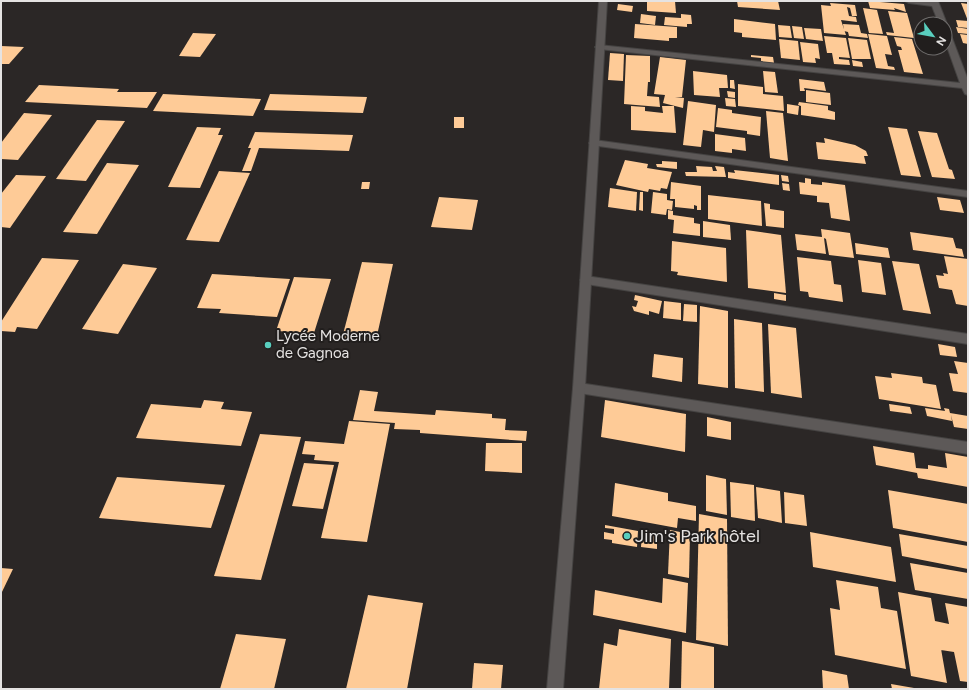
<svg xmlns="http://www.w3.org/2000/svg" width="969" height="690" font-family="Figtree,sans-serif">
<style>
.building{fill:#fecb97}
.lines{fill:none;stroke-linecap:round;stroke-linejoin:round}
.street-casing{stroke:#454342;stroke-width:2}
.secondary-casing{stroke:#454342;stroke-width:2}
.street{fill:#5d5958;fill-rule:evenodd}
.secondary{fill:#5d5958;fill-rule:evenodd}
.poi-dot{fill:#59cebe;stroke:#211e1d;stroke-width:1.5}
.labels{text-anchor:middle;stroke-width:4;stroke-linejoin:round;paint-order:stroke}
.poi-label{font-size:15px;fill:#e5e3e2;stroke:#211e1d;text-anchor:start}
.near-poi-label{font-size:18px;fill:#e5e3e2;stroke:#211e1d;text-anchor:start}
</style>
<rect width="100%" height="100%" fill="#2b2726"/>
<!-- building -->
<g class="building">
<polygon points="647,1 675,1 676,13 647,11"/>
<polygon points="737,1 778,1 780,10 738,7"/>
<polygon points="868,1 904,4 906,12 894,8 895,10 870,8"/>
<polygon points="830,3 855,5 857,16 852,16 850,8 847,7 849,16 856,17 857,22 841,20 846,35 824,33 821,5 831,6"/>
<polygon points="961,3 968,4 968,28 958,27 956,20 968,21"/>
<polygon points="618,4 633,6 632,12 617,10"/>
<polygon points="863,8 877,10 883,34 869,33"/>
<polygon points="888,11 907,13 914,38 887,35 886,32 894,33"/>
<polygon points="641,14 656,16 655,25 640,23"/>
<polygon points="681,14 691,15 692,24 687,24 687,27 664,25 665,17 681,18"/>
<polygon points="734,19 775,24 776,40 742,37 742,33 734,32"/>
<polygon points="635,24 677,27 677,38 669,38 669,41 634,38"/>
<polygon points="843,24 859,25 861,33 867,34 868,38 849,36 848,32 844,31"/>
<polygon points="778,25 790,26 792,38 779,37"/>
<polygon points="792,26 802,27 804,39 794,38"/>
<polygon points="956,27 968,29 968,34 958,33"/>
<polygon points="804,28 821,29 823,41 806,39"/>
<polygon points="193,33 216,34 200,57 179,56"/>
<polygon points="868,34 887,36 892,55 885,54 888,66 894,67 895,70 876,68"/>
<polygon points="960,34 968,35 968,44 963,43"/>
<polygon points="824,36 846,38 850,58 839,57 839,59 849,60 850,65 834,64 832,53 827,53"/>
<polygon points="894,37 912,39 923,74 904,72 898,50 902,50 901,47 897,46"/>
<polygon points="848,38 867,40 871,59 852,59"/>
<polygon points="779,39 798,41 800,60 781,58"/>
<polygon points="800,42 818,44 820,59 815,58 816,63 803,62"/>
<polygon points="1,46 24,47 9,64 1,64"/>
<polygon points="610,53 624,54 623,81 608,80"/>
<polygon points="626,55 650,56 650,82 648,82 647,96 659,97 660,107 624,104"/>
<polygon points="751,55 773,57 774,63 761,62 761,58 751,57"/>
<polygon points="660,57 686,60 682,97 675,97 684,98 683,108 663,103 665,95 654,94"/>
<polygon points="852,60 862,62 863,67 853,66"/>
<polygon points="693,71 727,75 728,88 719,88 720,97 694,95"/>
<polygon points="763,71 775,72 778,93 765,92"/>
<polygon points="799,79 824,82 826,91 804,88 805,91 800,91"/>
<polygon points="730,80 734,80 735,89 730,88"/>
<polygon points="738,84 763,87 763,94 783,96 784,111 738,106"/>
<polygon points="39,85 119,89 117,92 157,92 147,108 25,102"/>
<polygon points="806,90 830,93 831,105 806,102"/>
<polygon points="727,91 735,92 735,98 728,97"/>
<polygon points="163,94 261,99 253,116 153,111"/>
<polygon points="270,94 367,97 363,113 264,110"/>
<polygon points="725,98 735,99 736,107 726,106"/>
<polygon points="688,101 716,105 714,132 703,130 701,147 683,145"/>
<polygon points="799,102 828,106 828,110 835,112 835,120 801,115 801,106 798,105"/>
<polygon points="787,104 799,106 798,115 787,113"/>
<polygon points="631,106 645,107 645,111 663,113 662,106 674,106 676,133 631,130"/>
<polygon points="718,108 732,110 732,113 761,117 760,136 747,134 747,131 716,127"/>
<polygon points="766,111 783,113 788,161 770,158"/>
<polygon points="24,113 52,115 18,160 1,159 1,143"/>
<rect x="454" y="117" width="10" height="11"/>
<polygon points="97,120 125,121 86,181 56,179"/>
<polygon points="197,127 221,128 218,135 223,135 200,188 168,187"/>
<polygon points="888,127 907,129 921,177 901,175"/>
<polygon points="918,131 937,133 949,169 952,170 955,179 932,177"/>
<polygon points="255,132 353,135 349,151 259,148 251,171 242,171 251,148 248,148"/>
<polygon points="715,134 745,138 746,151 732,149 732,153 715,151"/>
<polygon points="824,138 855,145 866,151 868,156 864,156 866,164 818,159 816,142 825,143"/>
<polygon points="625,160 648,164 647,168 672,172 667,189 661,188 660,191 649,189 648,192 616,185"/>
<polygon points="662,161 677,162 677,169 657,167 656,164 662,164"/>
<polygon points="107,163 139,165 97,234 63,232"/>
<polygon points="696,166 712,167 713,171 717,171 715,166 724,167 726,177 686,176 685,172 697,172"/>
<polygon points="734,170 779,175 779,185 728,178 728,172 735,173"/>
<polygon points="219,171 250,173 219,242 186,240"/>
<polygon points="16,175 46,176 10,228 1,227 1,194"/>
<polygon points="781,175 788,176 789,182 782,181"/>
<polygon points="805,178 811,179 811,184 822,185 822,182 845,185 850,221 831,218 829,203 817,202 817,196 800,194 799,182 805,183"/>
<polygon points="362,182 370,182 369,189 361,189"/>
<polygon points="671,182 701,186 701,210 697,210 697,206 694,205 694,209 675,207 675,199 670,199"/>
<polygon points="782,183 789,184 790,191 783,190"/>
<polygon points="610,188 637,192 636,211 608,207"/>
<polygon points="640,192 643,192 643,211 639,210"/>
<polygon points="653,192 667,194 667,200 673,201 672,210 667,209 666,215 651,213"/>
<polygon points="708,195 761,201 762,226 708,219"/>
<polygon points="439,197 478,200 472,230 431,227"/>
<polygon points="937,197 960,200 964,213 940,210"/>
<polygon points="764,203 770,204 770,209 784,211 784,228 766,226"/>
<polygon points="668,210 673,211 673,215 694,218 694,223 700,224 700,236 673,233 674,220 668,219"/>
<polygon points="703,221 730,225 731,240 703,237"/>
<polygon points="821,229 850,233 854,258 829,255 826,239 824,238 826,254 797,250 795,234 822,237"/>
<polygon points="746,230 781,235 786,293 748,288"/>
<polygon points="910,232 953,238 956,248 962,249 964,257 913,250"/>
<polygon points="672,241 726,248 727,282 677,275 678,272 671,271"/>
<polygon points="855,243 888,248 890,258 856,254"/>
<polygon points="944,256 968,259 968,306 956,304 952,290 939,288 936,275 944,276 943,273 948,274"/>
<polygon points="797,257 831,261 834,284 841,285 843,302 809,297 808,292 800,291"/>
<polygon points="42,258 79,260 37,329 17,327 15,332 1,331 1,322"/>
<polygon points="858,260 881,263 886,295 862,292"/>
<polygon points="892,261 919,264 931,314 903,310"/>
<polygon points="362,262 393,264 376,340 342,338"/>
<polygon points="123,264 157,268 118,334 82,329"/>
<polygon points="212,274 290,279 277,317 219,313 221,309 197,308"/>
<polygon points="294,277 331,279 314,333 276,331"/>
<polygon points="774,293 786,295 786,301 774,299"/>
<polygon points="635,295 662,301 659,314 649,311 649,315 634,311 632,306 636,307 638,301 634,300"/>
<polygon points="664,301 681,303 681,320 663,318"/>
<polygon points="684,304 697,305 697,322 683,321"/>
<polygon points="700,306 728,311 728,388 698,384"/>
<polygon points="734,319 762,323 764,392 735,388"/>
<polygon points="768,324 796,328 802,398 771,393"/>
<polygon points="938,344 955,347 957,357 940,355"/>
<polygon points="654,354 683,358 682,382 652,377"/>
<polygon points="954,361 968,363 968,393 953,391 949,373 958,374"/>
<polygon points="891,373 922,377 923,383 936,385 941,409 879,399 875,376 892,378"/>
<polygon points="360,390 378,392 374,411 435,415 436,410 492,414 492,418 506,419 505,430 527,431 526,441 420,433 420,430 394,429 395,423 353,420"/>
<polygon points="204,400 224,402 221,409 252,412 241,446 136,438 151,404 201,408"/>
<polygon points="605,400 686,414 685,452 601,437"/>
<polygon points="889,404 910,407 912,414 890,411"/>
<polygon points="925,408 945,411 944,408 949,409 950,413 968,416 968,429 954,427 951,415 952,421 927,416"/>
<polygon points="707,417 731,422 731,440 707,436"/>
<polygon points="349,421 390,424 367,542 321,538 339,462 314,460 315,455 302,454 305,441 344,444"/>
<polygon points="260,434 301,437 261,580 214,576"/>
<polygon points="486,443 522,443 522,473 485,471"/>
<polygon points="873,446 914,453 916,468 928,469 928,465 947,468 945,453 968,457 968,487 918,478 917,473 876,465"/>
<polygon points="304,463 334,465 323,509 292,506"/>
<polygon points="706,475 726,479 727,515 706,511"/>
<polygon points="117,477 225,485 211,528 99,518"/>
<polygon points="730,482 754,485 755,521 731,517"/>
<polygon points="615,483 668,493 668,501 696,506 696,521 678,518 677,528 612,516"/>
<polygon points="756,487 780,491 782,523 758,518"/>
<polygon points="888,490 968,504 968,542 893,528"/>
<polygon points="784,492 804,495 807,526 785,523"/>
<polygon points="699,514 727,519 728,646 696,640"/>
<polygon points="605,525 638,531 637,547 612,543 612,540 604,539 604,532 614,534 614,529 605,528"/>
<polygon points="642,530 657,533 657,549 641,547"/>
<polygon points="670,530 690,534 689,578 668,574"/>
<polygon points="810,532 891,547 896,582 813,567"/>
<polygon points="899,534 968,546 968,569 902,556"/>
<polygon points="910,563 968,573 968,599 915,590"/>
<polygon points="1,568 13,569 1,594"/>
<polygon points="663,578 688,583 686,633 593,615 595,590 662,603"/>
<polygon points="836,580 878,587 881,608 897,611 906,669 835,655 830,608 840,610"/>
<polygon points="898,592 931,598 935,621 949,624 945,603 968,607 968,682 960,681 954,652 941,650 937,626 947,683 911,676"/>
<polygon points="368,595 423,603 407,689 346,689"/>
<polygon points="619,629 671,639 669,689 599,689 604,643 617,646"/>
<polygon points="236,634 286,639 274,689 220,689"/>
<polygon points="682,641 714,647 714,689 681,689"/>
<polygon points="474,663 503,665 501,689 472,689"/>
<polygon points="822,670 847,675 849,689 823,689"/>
<polygon points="891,684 914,688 914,689 892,689"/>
</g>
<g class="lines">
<!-- street casing -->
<g class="street-casing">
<g id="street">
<polygon points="905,1 938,1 947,24 945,26 945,24 939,24 932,6 909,3"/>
<polygon points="945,28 949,30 968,80 968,95 965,94 962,88 599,49 595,47 599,45 960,83 945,41"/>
<polygon points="594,140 968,191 968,197 591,145 589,143"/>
<polygon points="586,276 968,334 968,344 586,284 580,280"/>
<polygon points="579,383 968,442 968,454 579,393 575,392 573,388 575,384"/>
</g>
</g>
<!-- secondary casing -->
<g class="secondary-casing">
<polygon id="secondary" points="599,1 607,1 585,388 563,689 547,689 573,388"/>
</g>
<!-- street -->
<use href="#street" class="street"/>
<!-- secondary -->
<use href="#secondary" class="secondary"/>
</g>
<!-- markers -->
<g class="poi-dot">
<circle cx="268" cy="345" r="4"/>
<circle cx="627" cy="536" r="4"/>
</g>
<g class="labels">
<!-- poi labels -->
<g class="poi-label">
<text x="276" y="341">Lycée Moderne<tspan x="276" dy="17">de Gagnoa</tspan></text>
</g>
<!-- near-poi labels -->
<g class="near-poi-label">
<text x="635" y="542">Jim's Park hôtel</text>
</g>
</g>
<!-- border -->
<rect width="969" height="690" fill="none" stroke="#e5e3e2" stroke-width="4"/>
<!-- north arrow -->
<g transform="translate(933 36) rotate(122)"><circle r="19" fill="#211e1d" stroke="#6f6d6c"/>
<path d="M0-3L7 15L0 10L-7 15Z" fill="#59cebe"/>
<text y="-6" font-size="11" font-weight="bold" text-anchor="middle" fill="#e5e3e2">N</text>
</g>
</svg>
